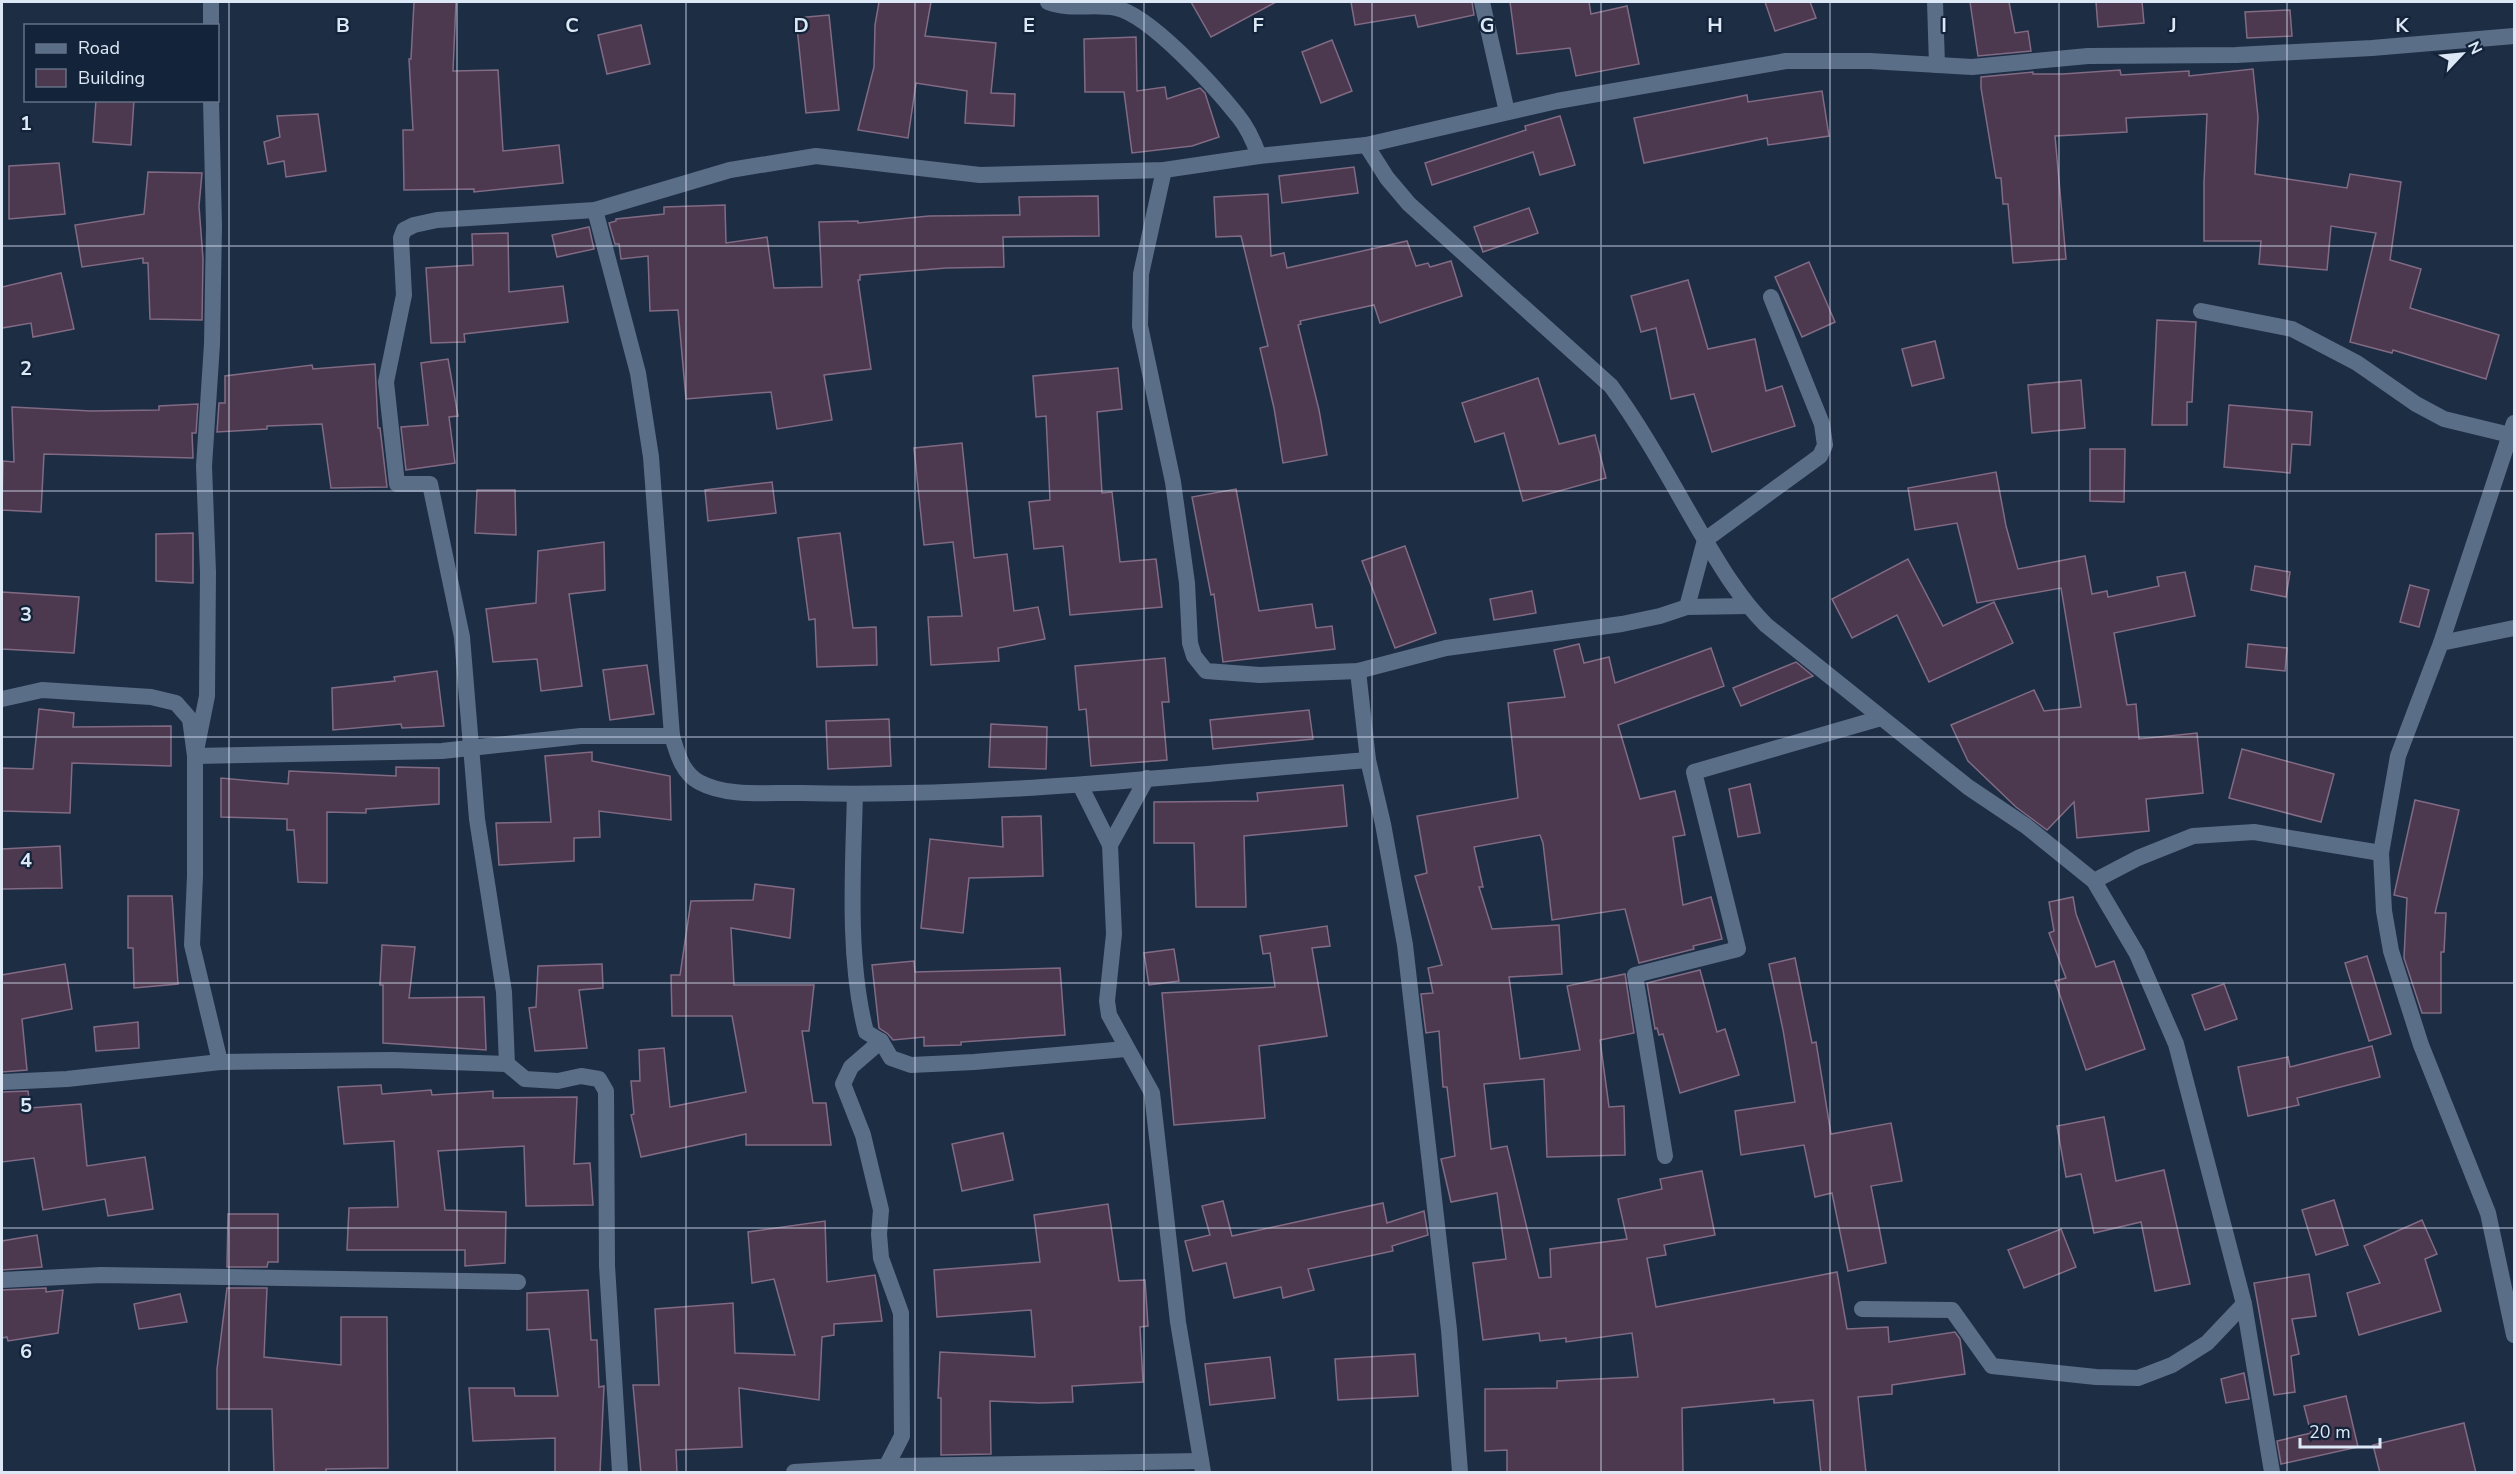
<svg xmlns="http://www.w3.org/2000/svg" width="2516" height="1474" font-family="'Nunito Sans',sans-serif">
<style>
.building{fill:#4c384f;stroke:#816b84;stroke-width:1.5}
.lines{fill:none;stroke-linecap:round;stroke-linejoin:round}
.minor{stroke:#5b6e88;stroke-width:16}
.grid{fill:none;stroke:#dde8f7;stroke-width:1.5;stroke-opacity:0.55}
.grid-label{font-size:20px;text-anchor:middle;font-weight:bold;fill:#dde8f7;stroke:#132339;stroke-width:4.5;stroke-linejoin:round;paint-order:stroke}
</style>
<rect width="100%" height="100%" fill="#1d2d44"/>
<!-- building -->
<g class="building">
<polygon points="414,2 456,2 453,71 498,70 503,151 559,145 563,183 474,192 474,189 404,190 403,130 413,130 409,59 411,59"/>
<polygon points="879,2 931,2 925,36 996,43 991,93 1015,94 1014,126 965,123 967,91 916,83 908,138 858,130 874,67 875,25"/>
<polygon points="1191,2 1276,2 1211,37"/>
<polygon points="1351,2 1472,2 1474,15 1418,27 1415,15 1355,25"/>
<polygon points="1510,2 1589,2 1591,14 1627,6 1639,64 1576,76 1570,48 1517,54"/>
<polygon points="1765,2 1810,2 1816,18 1775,31"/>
<polygon points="1970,2 2009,2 2015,33 2028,31 2031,51 1978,56"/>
<polygon points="2096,2 2142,2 2144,23 2098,27"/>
<polygon points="2290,10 2292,36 2247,38 2245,12"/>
<polygon points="829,15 839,110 806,113 796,18"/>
<polygon points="641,25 650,64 607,74 598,35"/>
<polygon points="1136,37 1137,91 1165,87 1167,99 1200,88 1205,93 1219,137 1192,146 1132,153 1124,92 1085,92 1084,39"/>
<polygon points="1332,40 1352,91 1321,103 1302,52"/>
<polygon points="2253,69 2258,117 2255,174 2347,188 2350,174 2401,182 2390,260 2421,269 2410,308 2499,335 2486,379 2393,350 2392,353 2350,342 2376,233 2331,226 2327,270 2259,264 2261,241 2204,241 2204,183 2207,114 2126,118 2127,132 2055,136 2066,259 2013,263 2008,204 2003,204 2001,178 1996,178 1981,88 1981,77 2033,72 2033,74 2063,74 2120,70 2121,75 2189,71 2189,76"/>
<polygon points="1822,91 1829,136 1768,145 1767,138 1644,163 1634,118 1747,95 1748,102"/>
<polygon points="96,100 134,100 131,145 93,142"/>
<polygon points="318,114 326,171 286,177 284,161 268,164 264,142 280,137 277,116"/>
<polygon points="1560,116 1575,165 1540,175 1533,152 1432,185 1425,163 1526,130 1525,126"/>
<polygon points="59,163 65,214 9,219 9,166"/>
<polygon points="1354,167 1358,193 1282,203 1279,176"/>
<polygon points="148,172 202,173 199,206 203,259 202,320 150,319 148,263 143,263 143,258 82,267 75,225 144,214"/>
<polygon points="1268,194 1271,256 1284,253 1287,268 1407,241 1416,266 1428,263 1430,267 1451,261 1462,296 1380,323 1374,305 1300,321 1301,324 1298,325 1319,410 1327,455 1283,463 1274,408 1260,348 1268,346 1241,236 1216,237 1214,197"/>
<polygon points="1098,196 1099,236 1003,237 1004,267 946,268 860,275 860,280 858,280 871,369 824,375 832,420 777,429 771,392 686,399 678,310 650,311 648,256 621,259 619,244 615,244 609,223 616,221 616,219 664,214 664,207 725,205 726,243 767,237 774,288 822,287 819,222 858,221 858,223 929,216 1020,215 1019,197"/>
<polygon points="1529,208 1538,233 1483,252 1474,227"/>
<polygon points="589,227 594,249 557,257 552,235"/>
<polygon points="508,233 509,292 563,286 568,322 464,334 465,342 431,343 426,268 473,265 472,234"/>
<polygon points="1809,262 1835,322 1802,337 1775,277"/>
<polygon points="61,273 74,329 33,337 31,323 2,328 2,287"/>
<polygon points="1688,280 1708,349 1755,339 1766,391 1782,386 1795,426 1712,452 1694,394 1671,399 1656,328 1641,332 1631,296"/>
<polygon points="2157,320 2196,322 2192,402 2187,402 2187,425 2152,425"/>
<polygon points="1935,341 1944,378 1912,386 1902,349"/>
<polygon points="448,359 458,416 449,417 455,463 406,470 401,427 428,425 421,363"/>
<polygon points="375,364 378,428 380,428 387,487 331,488 322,424 267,426 267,429 217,432 219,403 225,403 225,376 312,365 313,369"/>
<polygon points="1118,368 1122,409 1097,412 1102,493 1112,492 1120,562 1156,559 1162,607 1070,615 1063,546 1034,549 1029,502 1050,500 1046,416 1036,417 1033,376"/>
<polygon points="1538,378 1559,444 1595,435 1606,478 1523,501 1504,433 1475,442 1462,403"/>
<polygon points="2081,380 2085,428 2032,433 2028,385"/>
<polygon points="198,404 196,433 192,433 193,458 44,454 41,512 2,510 3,461 14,462 12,407 91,411 159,410 159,406"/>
<polygon points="2229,405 2312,412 2310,445 2292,444 2290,473 2224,467"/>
<polygon points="962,443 974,558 1007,554 1014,611 1038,607 1045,639 998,648 999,661 931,665 928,617 962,616 953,542 924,545 914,448"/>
<polygon points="2090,449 2125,449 2124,502 2090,501"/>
<polygon points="1996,472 2006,526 2018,569 2085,556 2092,594 2107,591 2108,597 2159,586 2157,577 2185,572 2195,616 2114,633 2127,705 2136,704 2139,739 2197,733 2203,793 2146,799 2149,831 2077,838 2074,802 2047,830 2016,807 1968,761 1951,725 2034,690 2044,711 2081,707 2061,588 1977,603 1957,523 1915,530 1908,488"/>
<polygon points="772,482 776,513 708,521 705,490"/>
<polygon points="1236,489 1259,611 1312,604 1316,628 1332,626 1335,649 1223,662 1214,594 1211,595 1192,497"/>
<polygon points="477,490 515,490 516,535 475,533"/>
<polygon points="193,533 193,583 156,581 156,534"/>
<polygon points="840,533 853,628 876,627 877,665 817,667 815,619 809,620 798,538"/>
<polygon points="604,542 605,590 569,594 582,686 541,691 537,659 493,662 486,609 536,603 538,551"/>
<polygon points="1405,546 1436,633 1395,648 1362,561"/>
<polygon points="1908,559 1943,626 1994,602 2013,643 1929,682 1897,615 1852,638 1832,599"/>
<polygon points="2255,566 2290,572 2286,597 2251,590"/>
<polygon points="2410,585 2429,590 2419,627 2400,622"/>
<polygon points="1532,591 1536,613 1494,620 1490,599"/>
<polygon points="2,592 79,597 74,653 2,649"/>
<polygon points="1579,644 1584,663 1609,657 1615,683 1711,648 1724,686 1618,725 1640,799 1675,791 1685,835 1673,837 1683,905 1711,897 1722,939 1693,946 1694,949 1639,963 1625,909 1552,920 1543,843 1540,835 1474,847 1483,887 1479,887 1492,929 1559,925 1562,974 1509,977 1520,1059 1580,1050 1567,986 1625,974 1634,1033 1600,1040 1609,1107 1624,1106 1625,1155 1547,1157 1544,1079 1484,1084 1491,1149 1507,1146 1539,1278 1551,1277 1550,1249 1627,1239 1618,1199 1662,1189 1660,1179 1702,1171 1715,1235 1664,1245 1666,1255 1647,1258 1656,1307 1837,1272 1847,1329 1888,1327 1889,1342 1955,1332 1960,1339 1965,1374 1892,1385 1892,1394 1858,1397 1866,1473 1821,1473 1813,1400 1774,1403 1774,1399 1682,1408 1683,1473 1507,1473 1507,1450 1485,1451 1485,1389 1557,1388 1557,1381 1638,1377 1632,1333 1566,1342 1566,1338 1540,1341 1539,1333 1483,1340 1473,1263 1506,1259 1497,1193 1451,1202 1441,1159 1455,1156 1447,1087 1443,1087 1439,1031 1426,1033 1421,994 1433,993 1428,968 1442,965 1415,876 1427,873 1417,816 1518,798 1508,703 1565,697 1554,650"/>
<polygon points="2248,644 2287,648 2285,671 2246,667"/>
<polygon points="1165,658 1169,702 1162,702 1167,760 1091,766 1086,709 1079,710 1075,666"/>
<polygon points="1796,662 1813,676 1741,706 1733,688"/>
<polygon points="647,665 654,714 610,720 603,670"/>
<polygon points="437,671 444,726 402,728 401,724 333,730 332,688 395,681 394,677"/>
<polygon points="39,709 74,713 73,727 171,726 171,766 72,763 70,813 2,811 2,768 33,769"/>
<polygon points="1309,710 1313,739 1213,749 1210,720"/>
<polygon points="889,719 891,766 828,769 826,721"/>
<polygon points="991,724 1047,727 1046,769 989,767"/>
<polygon points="2242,749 2334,774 2321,822 2229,798"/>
<polygon points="592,752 592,761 670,776 671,820 599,811 600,837 574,838 574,861 499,865 496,823 551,822 545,756"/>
<polygon points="396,767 439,768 439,804 366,809 366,813 327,812 327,883 298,882 294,830 287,830 287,819 221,817 221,778 288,784 289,771 396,776"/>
<polygon points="1750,784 1760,833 1738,837 1729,789"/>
<polygon points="1343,785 1347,826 1244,836 1246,907 1196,907 1194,843 1154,843 1154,802 1258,801 1257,793"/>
<polygon points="2415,800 2459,810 2435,913 2446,913 2444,952 2441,952 2441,1013 2422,1013 2404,958 2407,898 2394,895"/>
<polygon points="1041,816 1043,876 969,878 963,933 921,928 930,839 1003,847 1002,817"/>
<polygon points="60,846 62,888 2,889 2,849"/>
<polygon points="755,884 794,889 790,938 731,928 734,985 814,985 809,1031 802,1031 813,1103 826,1103 831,1145 746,1145 746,1134 641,1157 631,1115 634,1114 631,1081 640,1081 639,1050 664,1048 670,1107 746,1092 732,1016 672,1016 671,975 680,975 691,901 753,900"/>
<polygon points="128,896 172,896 178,984 134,988 133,948 128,948"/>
<polygon points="2073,897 2076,914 2096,967 2114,961 2145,1049 2086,1070 2055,981 2066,978 2049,933 2054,931 2049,902"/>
<polygon points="1327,926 1330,946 1312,948 1327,1036 1259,1046 1265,1118 1174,1125 1162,993 1275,987 1270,953 1263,954 1260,936"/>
<polygon points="382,945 415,947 409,998 484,997 486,1050 383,1043 383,985 380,985"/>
<polygon points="1174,949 1179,981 1149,985 1144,953"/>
<polygon points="2367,956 2391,1034 2369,1041 2345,963"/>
<polygon points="1795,958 1812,1043 1816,1042 1831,1134 1891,1123 1902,1181 1871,1186 1886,1263 1848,1271 1832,1193 1815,1197 1804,1145 1741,1155 1735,1111 1795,1102 1783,1030 1769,964"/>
<polygon points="914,961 915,972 1060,968 1065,1035 961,1042 961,1045 924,1046 924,1037 893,1040 888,1034 879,1028 872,965"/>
<polygon points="65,964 72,1009 22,1019 27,1070 2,1072 2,975"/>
<polygon points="602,964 603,988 579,990 587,1048 535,1051 529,1008 536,1007 538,966"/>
<polygon points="1700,970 1717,1032 1725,1029 1739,1075 1680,1093 1663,1034 1659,1035 1657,1028 1655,1029 1647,983"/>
<polygon points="2224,984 2237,1019 2205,1030 2192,995"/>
<polygon points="138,1022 139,1048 96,1051 94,1027"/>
<polygon points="2372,1046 2380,1077 2297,1098 2299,1105 2248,1116 2238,1067 2288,1057 2290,1067"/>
<polygon points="381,1085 382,1094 431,1090 432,1095 493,1091 493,1098 577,1097 574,1164 590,1163 593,1205 526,1206 524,1146 438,1151 445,1210 506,1212 505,1263 465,1266 465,1250 347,1250 349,1208 398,1207 394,1141 344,1144 338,1087"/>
<polygon points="28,1091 30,1108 81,1104 87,1166 145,1157 153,1209 108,1216 105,1199 43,1210 34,1158 2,1162 2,1092"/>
<polygon points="2104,1117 2116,1181 2164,1170 2190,1284 2155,1291 2141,1222 2094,1233 2081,1174 2066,1177 2057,1126"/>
<polygon points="1003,1133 1013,1180 962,1191 952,1144"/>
<polygon points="2334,1200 2348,1245 2316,1255 2302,1210"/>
<polygon points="1223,1201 1232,1236 1383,1203 1387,1223 1424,1211 1428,1235 1392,1246 1393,1251 1308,1269 1314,1290 1283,1298 1281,1287 1234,1298 1226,1263 1193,1271 1185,1241 1210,1235 1202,1206"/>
<polygon points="1108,1204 1119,1281 1145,1280 1148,1326 1140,1327 1143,1382 1072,1386 1073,1402 1039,1403 990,1401 991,1454 941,1455 941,1398 938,1398 940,1352 1035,1357 1031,1310 937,1317 934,1270 1040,1262 1034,1215"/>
<polygon points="228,1214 278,1214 278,1262 268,1262 267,1267 227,1267"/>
<polygon points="2422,1220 2437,1254 2425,1259 2441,1311 2359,1335 2347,1293 2380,1283 2364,1246"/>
<polygon points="825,1221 827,1282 875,1275 882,1321 834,1324 834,1335 822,1337 819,1400 739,1388 742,1447 676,1450 677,1473 641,1473 633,1385 659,1385 655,1309 733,1303 735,1353 795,1355 774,1279 752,1283 748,1232"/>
<polygon points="2061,1229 2076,1267 2024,1288 2008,1250"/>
<polygon points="37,1235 42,1267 2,1270 2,1241"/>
<polygon points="2309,1274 2316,1316 2292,1319 2299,1354 2291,1356 2295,1392 2274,1395 2254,1283"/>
<polygon points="46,1288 46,1292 63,1290 58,1333 8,1341 7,1337 2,1338 2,1290"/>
<polygon points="227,1288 267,1288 264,1357 341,1365 341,1317 387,1317 388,1468 326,1469 326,1473 274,1473 272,1409 217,1409 217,1369"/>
<polygon points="588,1290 591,1340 597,1340 599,1387 604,1386 600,1473 555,1473 555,1438 473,1441 469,1388 514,1388 515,1396 558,1396 549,1329 527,1330 527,1293"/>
<polygon points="180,1294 187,1322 139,1329 134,1304"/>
<polygon points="1415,1354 1418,1396 1338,1400 1335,1359"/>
<polygon points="1270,1357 1275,1398 1210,1405 1205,1364"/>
<polygon points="2244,1373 2249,1399 2226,1403 2221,1379"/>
<polygon points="2346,1396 2358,1447 2281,1464 2277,1441 2311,1433 2304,1406"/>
<polygon points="2464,1423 2476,1473 2380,1473 2373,1445"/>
</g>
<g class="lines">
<!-- minor -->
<g class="minor">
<path d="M1048 2C1071 11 1093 3 1116 8 1150 15 1215 87 1238 116 1248 128 1254 142 1259 156"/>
<polyline points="1482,2 1507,112"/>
<polyline points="1935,2 1937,65"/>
<polyline points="211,26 211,2"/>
<polyline points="211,100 214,226 212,344 204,466 208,572 207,696 195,756 195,876 192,945 220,1062"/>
<path d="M1366 145 1387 178 1409 204 1611 386C1644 431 1670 480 1698 528 1718 562 1738 597 1766 625L1968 787 2026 826 2094 881 2137 954 2176 1044 2244 1304 2272 1472"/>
<polyline points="1164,170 1141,274 1140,326 1173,482 1187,583 1190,643 1194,656 1206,671 1260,675 1358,671 1446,648 1622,624 1660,616 1687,607 1748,606"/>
<path d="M595 210 638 373 651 457 672 736C677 752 682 773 699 782 728 798 770 792 802 793 991 798 1180 775 1368 760"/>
<polyline points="2201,311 2292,329 2357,363 2416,404 2444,419 2510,435"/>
<polyline points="2514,423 2441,643 2398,756 2381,853 2384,911 2391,951 2421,1045 2488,1213 2514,1335"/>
<polyline points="1687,607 1705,540 1820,456 1825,445 1822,424 1771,297"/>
<polyline points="2441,643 2514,628"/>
<polyline points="1358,671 1368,760 1383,824 1405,945 1449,1330 1460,1472"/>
<polyline points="2,699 42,690 151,697 176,703 190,719 195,756 442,751 581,736 672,736"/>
<polyline points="1080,785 1110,845 1114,934 1107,1001 1109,1015 1152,1093 1178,1322 1203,1472"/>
<path d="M855 794C853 869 847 959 866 1032L881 1041 891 1058 911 1065 974 1062 1126 1049"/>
<polyline points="1110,845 1147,778"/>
<polyline points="2094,881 2138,858 2193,836 2254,832 2381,853"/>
<polyline points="881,1041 851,1067 843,1084 863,1135 881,1210 879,1234 881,1258 901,1313 902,1436 886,1467 888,1472"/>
<polyline points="2,1082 67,1079 220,1062 392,1060 507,1064"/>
<polyline points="1665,1156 1635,975 1738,949 1694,772 1881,718"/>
<polyline points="2,1280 101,1275 518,1282"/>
<polyline points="1862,1309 1952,1310 1992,1366 2096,1377 2138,1378 2172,1365 2207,1343 2244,1304"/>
<polyline points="620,1472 607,1266 606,1091 599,1079 581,1076 558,1081 525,1079 507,1064 504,992 477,819 462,637 430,484 397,484 386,382 404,295 401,238 404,230 414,225 437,220 595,210 730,170 816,156 980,175 1164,170 1259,156 1366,145 1557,101 1786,61 1870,61 1972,67 2088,56 2236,55 2372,48 2514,36"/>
<polyline points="794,1472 896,1466 1201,1461"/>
</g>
</g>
<!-- grid -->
<path class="grid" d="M229 2V1472M457 2V1472M686 2V1472M915 2V1472M1144 2V1472M1372 2V1472M1601 2V1472M1830 2V1472M2059 2V1472M2287 2V1472M2 246H2514M2 491H2514M2 737H2514M2 983H2514M2 1228H2514"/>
<g class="grid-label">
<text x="343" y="32">B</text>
<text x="572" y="32">C</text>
<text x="801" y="32">D</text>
<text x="1029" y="32">E</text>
<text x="1258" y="32">F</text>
<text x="1487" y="32">G</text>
<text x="1715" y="32">H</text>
<text x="1944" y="32">I</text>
<text x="2173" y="32">J</text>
<text x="2402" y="32">K</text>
<text x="26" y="130">1</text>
<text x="26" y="375">2</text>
<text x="26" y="621">3</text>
<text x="26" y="867">4</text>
<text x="26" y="1112">5</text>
<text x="26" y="1358">6</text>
</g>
<!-- border -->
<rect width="2516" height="1474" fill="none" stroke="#dde8f7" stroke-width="6"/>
<!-- legend -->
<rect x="24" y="24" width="195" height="78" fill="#132339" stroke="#647285" stroke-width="1.5"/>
<rect x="36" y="44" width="30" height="9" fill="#5b6e88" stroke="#647285" stroke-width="1.5"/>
<text x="78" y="54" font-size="18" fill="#dde8f7">Road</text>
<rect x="36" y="69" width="30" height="18" fill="#4c384f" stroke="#647285" stroke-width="1.5"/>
<text x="78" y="84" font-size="18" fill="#dde8f7">Building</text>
<!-- north arrow -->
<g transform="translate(2462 54) rotate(64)" stroke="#132339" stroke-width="4.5" paint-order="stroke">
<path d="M0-4.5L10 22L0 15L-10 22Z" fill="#dde8f7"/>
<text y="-9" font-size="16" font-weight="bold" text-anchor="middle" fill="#dde8f7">N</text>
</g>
<!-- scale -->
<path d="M2300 1438v9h80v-9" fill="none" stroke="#dde8f7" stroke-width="3"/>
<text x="2309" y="1438" font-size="18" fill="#dde8f7" stroke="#132339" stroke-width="4.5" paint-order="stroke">20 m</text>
</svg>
